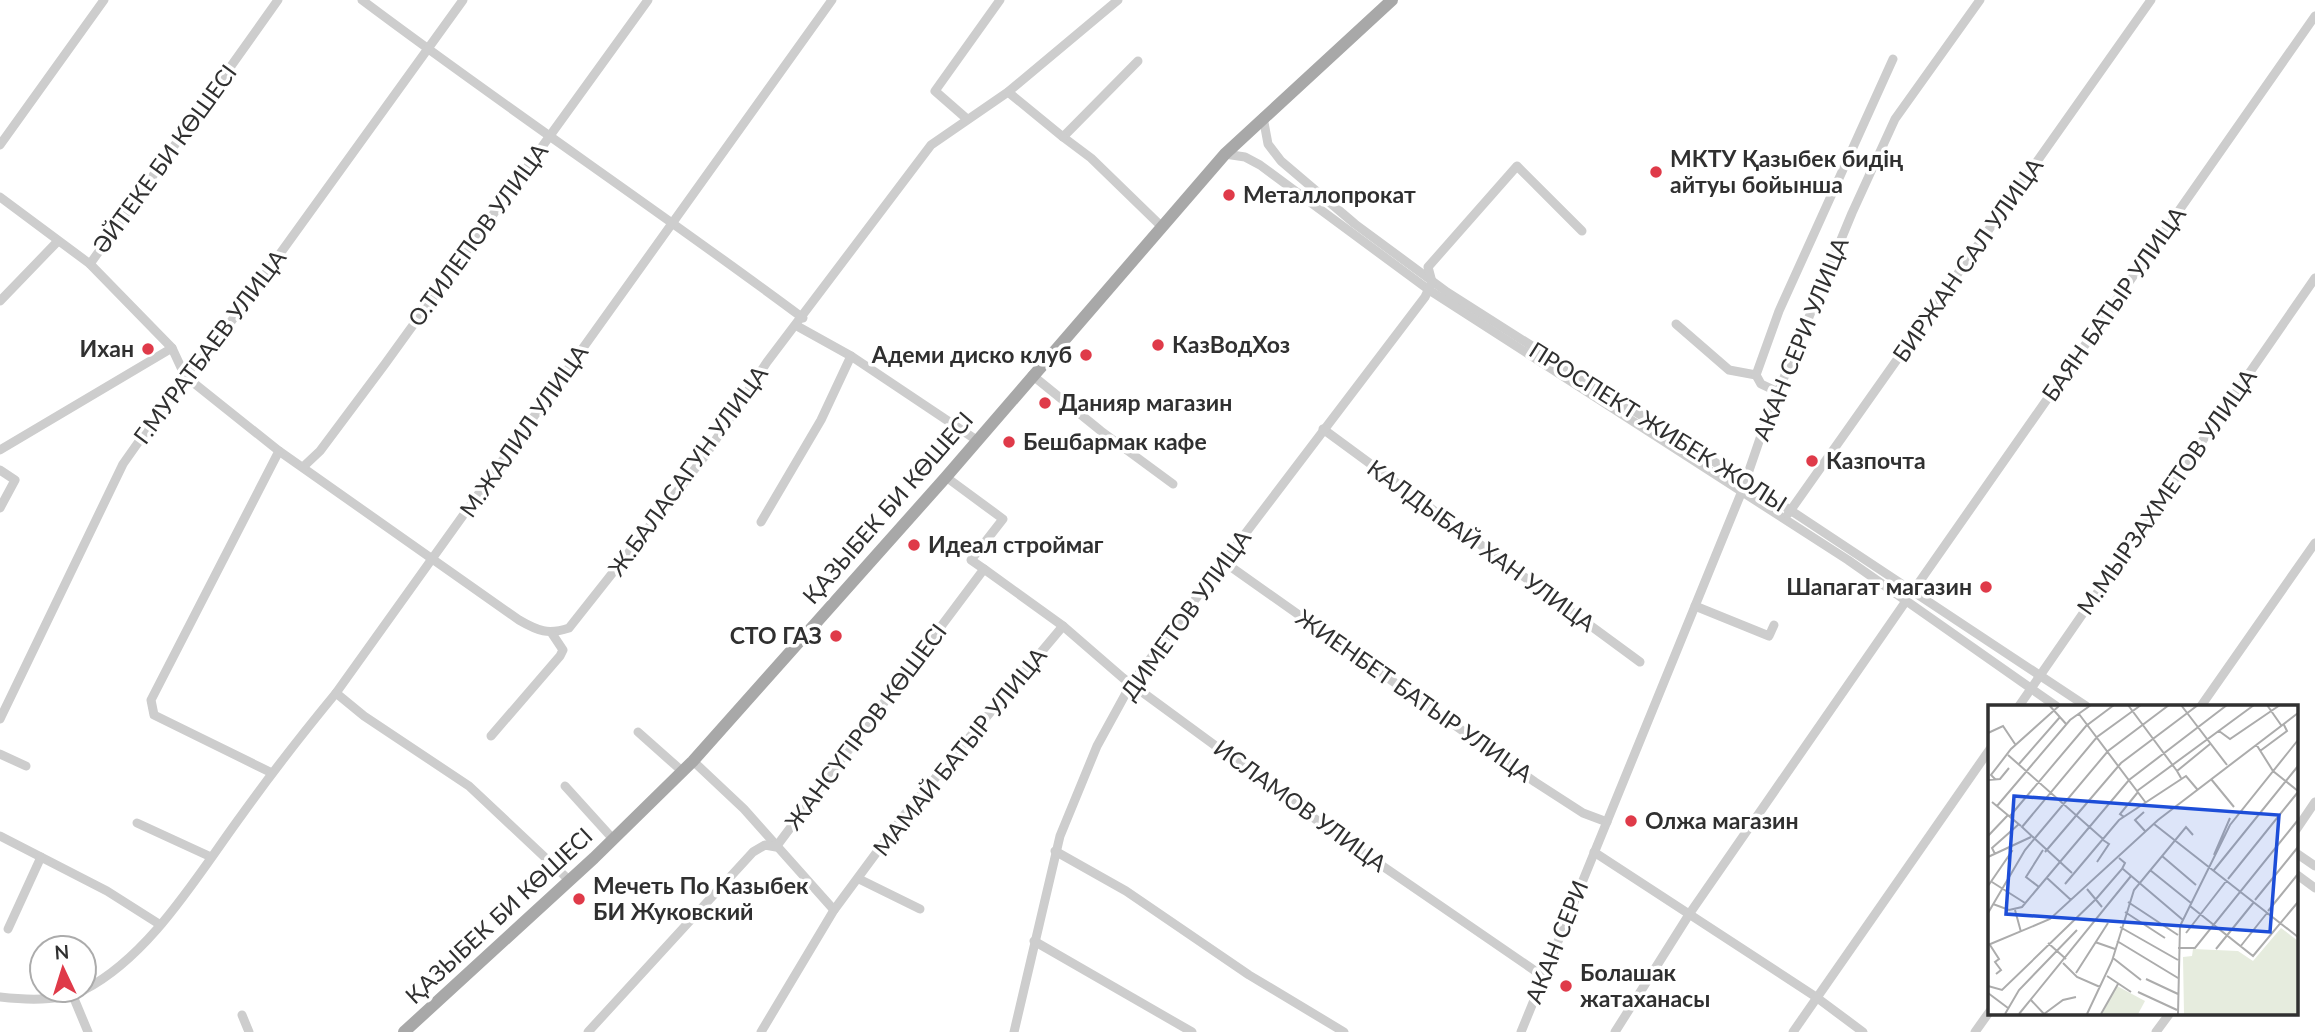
<svg xmlns="http://www.w3.org/2000/svg" width="2315" height="1032" font-family="Lato,sans-serif">
<style>
.lines{fill:none;stroke-linecap:round;stroke-linejoin:round}
.minor{stroke:#cdcdcd;stroke-width:9}
.major{stroke:#a8a8a8;stroke-width:12}
.poi-dot{fill:#df3a49;stroke:#fff;stroke-width:2.5}
.labels{text-anchor:middle;stroke-width:7;stroke-linejoin:round;paint-order:stroke}
.street-label{font-size:23px;fill:#303030;stroke:#fff}
.poi-label{font-size:23px;font-weight:bold;fill:#303030;stroke:#fff;text-anchor:start}
.inset-road{fill:none;stroke:#acacac;stroke-width:2}
.view{fill:#1d4ed8;fill-opacity:0.15;stroke:#1d4ed8;stroke-width:3.5}
.inset-edge{fill:none;stroke:#303030;stroke-width:3.5}
</style>
<rect width="100%" height="100%" fill="#fff"/>
<g class="lines">
<!-- minor -->
<g class="minor">
<path d="M278 0 90 264 172 348 185 376 279 451 519 620C538 631 548 635 569 628L705 456 767 362 931 145 1008 92 1118 0"/>
<path d="M362 0C507 109 658 210 803 318"/>
<polyline points="1138,61 1063,137 1091,158 1161,226"/>
<polyline points="1008,92 1063,137"/>
<polyline points="1263,117 1268,144 1281,161 1355,224 1447,292 1790,510 2086,706"/>
<polyline points="967,119 935,91 1000,0"/>
<polyline points="0,145 104,0"/>
<polyline points="1225,154 1245,157 1260,165 1429,290 1848,560 2056,706"/>
<polyline points="0,197 90,264"/>
<polyline points="0,301 57,242"/>
<polyline points="1676,324 1729,370 1756,375"/>
<polyline points="851,356 975,439"/>
<polyline points="1032,375 1101,431 1173,484"/>
<polyline points="1778,392 1761,384 1756,375 1779,311 1893,59"/>
<polyline points="1323,429 1640,662"/>
<polyline points="0,450 172,348"/>
<polyline points="303,467 320,451 385,364 648,0"/>
<polyline points="0,470 15,480 0,508"/>
<polyline points="1788,514 2151,0"/>
<polyline points="761,522 821,420 851,356 797,326"/>
<polyline points="1224,562 1535,782 1583,813 1607,822"/>
<polyline points="984,569 1063,626 1123,678 1333,832 1544,977"/>
<polyline points="1913,591 2315,16"/>
<polyline points="1695,606 1769,636 1774,625"/>
<polyline points="336,693 364,716 469,786 569,880"/>
<polyline points="2019,706 2315,278"/>
<polyline points="2201,706 2315,543"/>
<polyline points="0,719 123,464 185,376 230,323 463,0"/>
<polyline points="638,732 683,772"/>
<polyline points="491,736 560,656 563,650 551,632"/>
<polyline points="0,754 26,766"/>
<polyline points="693,761 744,809 834,910"/>
<polyline points="272,773 154,715 151,700 279,451"/>
<polyline points="565,786 613,839"/>
<polyline points="137,823 211,857"/>
<polyline points="2296,830 2315,802"/>
<polyline points="0,836 107,891 159,924"/>
<polyline points="1055,851 1126,891 1249,975 1344,1032"/>
<polyline points="1594,852 1816,997 1863,1032"/>
<polyline points="2296,853 2315,866"/>
<polyline points="2296,874 2315,888"/>
<polyline points="859,879 920,909"/>
<polyline points="8,929 41,857"/>
<polyline points="1034,941 1192,1032"/>
<path d="M84 990C150 956 197 876 241 816 271 774 303 733 336 693L832 0"/>
<polyline points="73,996 88,1032"/>
<path d="M0 997C26 1000 60 1002 84 990"/>
<polyline points="242,1015 249,1032"/>
<polyline points="588,1032 753,852 765,845 776,847 984,569 971,560 1003,519 946,477"/>
<polyline points="761,1032 834,910 905,814 1063,626"/>
<polyline points="1014,1032 1060,836 1097,746 1131,684 1425,297 1432,282 1428,267 1517,166 1582,231"/>
<polyline points="1521,1032 1742,491 1766,421 1852,213 1895,119 1980,0"/>
<polyline points="1615,1032 1690,913 1906,601"/>
<polyline points="1793,1032 1990,749"/>
<polyline points="1975,1032 1990,1011"/>
<polyline points="2156,1032 2170,1013"/>
</g>
<!-- major -->
<polyline class="major" points="404,1032 594,858 693,761 946,477 1225,154 1392,0"/>
</g>
<!-- markers -->
<g class="poi-dot">
<circle cx="1656" cy="172" r="7"/>
<circle cx="1229" cy="195" r="7"/>
<circle cx="1158" cy="345" r="7"/>
<circle cx="148" cy="349" r="7"/>
<circle cx="1086" cy="355" r="7"/>
<circle cx="1045" cy="403" r="7"/>
<circle cx="1009" cy="442" r="7"/>
<circle cx="1812" cy="461" r="7"/>
<circle cx="914" cy="545" r="7"/>
<circle cx="1986" cy="587" r="7"/>
<circle cx="836" cy="636" r="7"/>
<circle cx="1631" cy="821" r="7"/>
<circle cx="579" cy="899" r="7"/>
<circle cx="1566" cy="986" r="7"/>
</g>
<g class="labels">
<!-- street labels -->
<g class="street-label">
<text transform="translate(165 159) rotate(-54)" y="8">ӘЙТЕКЕ БИ КӨШЕСІ</text>
<text transform="translate(478 235) rotate(-54)" y="8">О.ТИЛЕПОВ УЛИЦА</text>
<text transform="translate(1968 260) rotate(-55)" y="8">БИРЖАН САЛ УЛИЦА</text>
<text transform="translate(2114 304) rotate(-55)" y="8">БАЯН БАТЫР УЛИЦА</text>
<text transform="translate(1801 339) rotate(-68)" y="8">АКАН СЕРИ УЛИЦА</text>
<text transform="translate(210 347) rotate(-53)" y="8">Г.МУРАТБАЕВ УЛИЦА</text>
<text transform="translate(1658 427) rotate(32)" y="8">ПРОСПЕКТ ЖИБЕК ЖОЛЫ</text>
<text transform="translate(524 431) rotate(-55)" y="8">М.ЖАЛИЛ УЛИЦА</text>
<text transform="translate(688 471) rotate(-54)" y="8">Ж.БАЛАСАГУН УЛИЦА</text>
<text transform="translate(2167 492) rotate(-55)" y="8">М.МЫРЗАХМЕТОВ УЛИЦА</text>
<text transform="translate(888 508) rotate(-49)" y="8">ҚАЗЫБЕК БИ КӨШЕСІ</text>
<text transform="translate(1481 546) rotate(36)" y="8">КАЛДЫБАЙ ХАН УЛИЦА</text>
<text transform="translate(1186 615) rotate(-54)" y="8">ДИМЕТОВ УЛИЦА</text>
<text transform="translate(1414 696) rotate(35)" y="8">ЖИЕНБЕТ БАТЫР УЛИЦА</text>
<text transform="translate(866 727) rotate(-53)" y="8">ЖАНСҮГІРОВ КӨШЕСІ</text>
<text transform="translate(960 752) rotate(-51)" y="8">МАМАЙ БАТЫР УЛИЦА</text>
<text transform="translate(1300 806) rotate(36)" y="8">ИСЛАМОВ УЛИЦА</text>
<text transform="translate(499 916) rotate(-43)" y="8">ҚАЗЫБЕК БИ КӨШЕСІ</text>
<text transform="translate(1557 942) rotate(-68)" y="8">АКАН СЕРИ</text>
</g>
<!-- poi labels -->
<g class="poi-label">
<text x="1670" y="167">МКТУ Қазыбек бидің<tspan x="1670" dy="26">айтуы бойынша</tspan></text>
<text x="1243" y="203">Металлопрокат</text>
<text x="1172" y="353">КазВодХоз</text>
<text x="134" y="357" text-anchor="end">Ихан</text>
<text x="1072" y="363" text-anchor="end">Адеми диско клуб</text>
<text x="1059" y="411">Данияр магазин</text>
<text x="1023" y="450">Бешбармак кафе</text>
<text x="1826" y="469">Казпочта</text>
<text x="928" y="553">Идеал строймаг</text>
<text x="1972" y="595" text-anchor="end">Шапагат магазин</text>
<text x="822" y="644" text-anchor="end">СТО ГАЗ</text>
<text x="1645" y="829">Олжа магазин</text>
<text x="593" y="894">Мечеть По Казыбек<tspan x="593" dy="26">БИ Жуковский</tspan></text>
<text x="1580" y="981">Болашак<tspan x="1580" dy="26">жатаханасы</tspan></text>
</g>
</g>
<!-- overview -->
<g transform="translate(1988 705)">
<rect width="310" height="310" fill="#fff"/>
<path d="M293 223 310 236V309H196L195 252 204 251 205 244 250 246 265 256Z" fill="#e6ecde"/>
<path d="M129 281 157 296 150 309H114Z" fill="#e6ecde"/>
<path class="inset-road" d="M61 0 79 20M140 0 189 66M193 0 239 60M279 0 293 20M91 9 158 98M231 26 242 34 292 0M0 28 15 21 27 39M268 39 285 66 310 86M272 46 299 26 296 20M20 50 115 134M31 59 72 12M193 73 189 66 222 39M7 74 3 70 23 44 72 0M223 74 246 102M0 75 12 74 21 63M149 86 266 0M4 97 33 121M9 101 82 15 103 0M156 107 147 115 157 126M22 111 98 21 126 0M136 112 132 109 150 87M166 119 310 232M0 131 20 110M57 147 133 58 210 0M7 149 4 143 31 119M226 150 242 113M174 151 208 180M0 152 43 132M109 157 121 139 115 135M135 164 195 215M162 165 203 198M226 165 310 61M84 168 34 122 109 32 153 0M59 173 83 195M240 174 310 87M4 177 37 198M77 179 131 115 198 71 209 84M0 181 24 146 21 144M51 182 38 172 55 145M99 184 114 202M267 195 310 142M140 197 190 230M5 199 21 205 34 202 141 75 239 0M202 201 265 251 310 197M27 205 33 227M280 206 310 169M137 207 177 233M0 208 37 145 120 46 181 0M132 222 190 255M198 228 239 175M129 236 190 273M107 237 127 244M60 238 78 254M0 240 62 214 170 115 310 8M2 240 11 254 7 257 13 265 8 269M252 242 279 208M190 243H207L310 115M228 244 266 197M125 253 153 275M75 258 89 272 112 282M88 268 120 218M119 271 143 287M158 274 190 289M0 281 14 285 108 194 134 164 137 158 131 153M150 287 189 305M0 288 20 303M42 294 56 309 75 295 88 292M17 309 31 285 89 225M31 309 143 171M99 309 124 256 146 185 198 122 205 130M113 309 130 279M190 309 192 221 242 120 310 35"/>
<path class="view" d="M26 91 291 110 282 227 18 209Z"/>
<rect width="310" height="310" class="inset-edge"/>
</g>
<!-- north arrow -->
<g transform="translate(63 969) rotate(356)"><circle r="33" fill="#ffffff" stroke="#acacac" stroke-width="2"/>
<path d="M0-5L12 26L0 18L-12 26Z" fill="#df3a49"/>
<text y="-10" font-size="19" font-weight="bold" text-anchor="middle" fill="#303030">N</text>
</g>
</svg>
